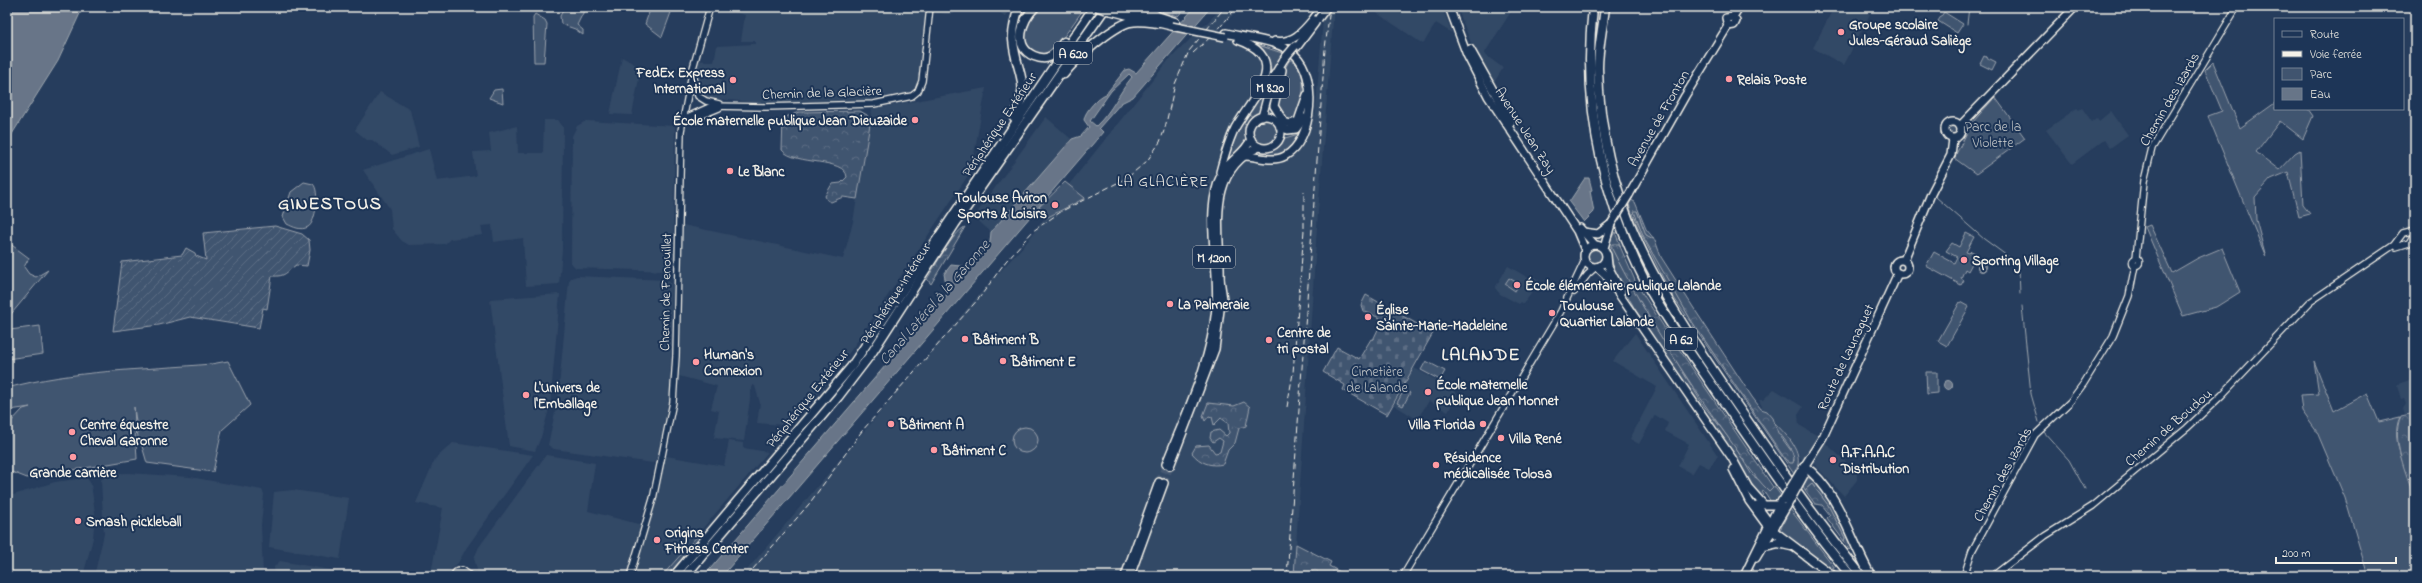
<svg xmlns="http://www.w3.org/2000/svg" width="2422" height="583" font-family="'Indie Flower',sans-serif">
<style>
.built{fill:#334966}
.green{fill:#40546f;stroke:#9aa2ac;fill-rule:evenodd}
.forest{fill:url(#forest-crowns);stroke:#9aa2ac}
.cemetery{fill:url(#cemetery-stones);stroke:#9aa2ac}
.garden{fill:url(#garden-furrows);stroke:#9aa2ac}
.water{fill:#677588;stroke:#9fa7ae;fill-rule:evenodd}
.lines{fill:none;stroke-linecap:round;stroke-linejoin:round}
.stream{stroke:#9fa7ae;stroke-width:1}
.major-tunnel{stroke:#455872;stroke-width:7;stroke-dasharray:7 3.5;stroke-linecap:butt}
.minor-casing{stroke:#f4f1e8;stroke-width:8}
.major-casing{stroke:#f4f1e8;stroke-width:10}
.highway-casing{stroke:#f4f1e8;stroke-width:11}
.minor{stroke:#1d3557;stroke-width:5.5}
.major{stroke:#1d3557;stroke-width:7}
.highway{stroke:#1d3557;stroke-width:8}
.rail{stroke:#f4f1e8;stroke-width:1;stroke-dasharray:6 3;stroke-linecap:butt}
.major-bridge-casing{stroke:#f4f1e8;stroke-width:10;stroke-linecap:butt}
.major-bridge{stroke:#1d3557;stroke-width:7}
.poi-dot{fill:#ff9aa2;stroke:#1d3557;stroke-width:1.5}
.labels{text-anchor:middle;stroke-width:4;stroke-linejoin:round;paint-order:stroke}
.shield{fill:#1d3557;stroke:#b4b9bc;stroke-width:1}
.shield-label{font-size:13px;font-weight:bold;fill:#f4f1e8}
.poi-label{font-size:14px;font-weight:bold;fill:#f4f1e8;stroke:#1d3557;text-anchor:start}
.street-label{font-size:14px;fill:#f4f1e8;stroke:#1d3557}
.park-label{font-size:14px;fill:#bec2c4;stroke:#1d3557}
.neighbourhood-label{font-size:15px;letter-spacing:1px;fill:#f4f1e8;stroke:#1d3557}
.water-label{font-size:15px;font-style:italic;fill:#bcbfc2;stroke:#1d3557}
.district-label{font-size:18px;font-weight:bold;letter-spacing:1px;fill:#f4f1e8;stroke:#1d3557}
</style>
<defs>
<pattern id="forest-crowns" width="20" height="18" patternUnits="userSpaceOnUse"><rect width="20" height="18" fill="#40546f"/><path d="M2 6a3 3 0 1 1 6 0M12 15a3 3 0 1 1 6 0" fill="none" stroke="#5c6d84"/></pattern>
<pattern id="cemetery-stones" width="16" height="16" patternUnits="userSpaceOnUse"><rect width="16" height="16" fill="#40546f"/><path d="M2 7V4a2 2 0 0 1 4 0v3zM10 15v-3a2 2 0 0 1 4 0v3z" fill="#5c6d84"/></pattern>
<pattern id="garden-furrows" width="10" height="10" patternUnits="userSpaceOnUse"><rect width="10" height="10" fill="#40546f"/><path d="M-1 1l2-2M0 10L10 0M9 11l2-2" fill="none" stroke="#5c6d84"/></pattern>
</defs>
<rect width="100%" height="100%" fill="#263d5d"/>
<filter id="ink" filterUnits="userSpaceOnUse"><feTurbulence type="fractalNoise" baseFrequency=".025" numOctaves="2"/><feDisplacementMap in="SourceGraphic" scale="8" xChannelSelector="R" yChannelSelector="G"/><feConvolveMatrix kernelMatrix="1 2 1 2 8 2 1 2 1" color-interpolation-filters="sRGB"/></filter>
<g filter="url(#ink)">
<!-- built -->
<g class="built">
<polygon points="716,7 926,7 918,83 910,93 857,102 763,103 706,98 702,96 698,87 697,60 714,62 717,46 755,44 755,41 741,41 745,15"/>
<polygon points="934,7 963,7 952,14 945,14 934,12"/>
<polygon points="992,7 1008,7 1006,17"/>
<polygon points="1223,7 1240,7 1219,29 1256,52 1315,115 1314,130 1324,7 1334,7 1318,212 1294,576 742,576 978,296 1028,241 1059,197 1168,61"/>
<polygon points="1368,7 1442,7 1452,33 1436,23 1423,44"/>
<polygon points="1457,7 1514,7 1484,54 1503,68 1493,84 1473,48"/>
<polygon points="1834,7 1856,7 1870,14 1844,65 1813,48"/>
<polygon points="622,57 641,68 632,115 610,114"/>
<polygon points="986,88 971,171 854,346 825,386 786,430 784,425 757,423 760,403 755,386 752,385 744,441 714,438 719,411 711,409 717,386 679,376 683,225 843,259 853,222 872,109 908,102 909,104 910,102"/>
<polygon points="380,92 410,110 419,147 392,155 372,140 367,140 355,130"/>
<polygon points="2077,108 2079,110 2082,108 2092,122 2097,118 2099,121 2111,111 2128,135 2110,148 2104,140 2072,164 2046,130"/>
<polygon points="1046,117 1071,139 991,232 974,217"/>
<polygon points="544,120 558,120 563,127 562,250 559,284 526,286 523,238 494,242 492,225 481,226 483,235 450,239 445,244 409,245 402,241 392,229 390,209 363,170 429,149 437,181 476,176 473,152 491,151 489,133 517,126 518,153 543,153"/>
<polygon points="586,121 675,126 673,246 675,246 674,263 672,271 576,268 571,263 572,136 577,126"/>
<polygon points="1508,266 1532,280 1534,277 1539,280 1524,304 1521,302 1519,304 1500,294 1495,288"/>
<polygon points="577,276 666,280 673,285 670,394 657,459 653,463 554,449 548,445 558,398 569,281 571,278"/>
<polygon points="560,294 550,406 541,437 535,451 509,446 490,299"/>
<polygon points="1635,333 1718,456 1709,468 1699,463 1692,474 1678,466 1689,444 1665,431 1668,423 1655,415 1639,444 1630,439 1657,387 1613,361"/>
<polygon points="1414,368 1454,390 1457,395 1448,412 1429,401 1417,419 1394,405"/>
<polygon points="2415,378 2415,412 2405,414 2403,408 2406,403 2404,398 2401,399 2397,386 2398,384"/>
<polygon points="1774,389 1803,407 1798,415 1799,425 1818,436 1857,472 1857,480 1844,496 1814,464 1800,458 1798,452 1784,432 1763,409 1759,400 1763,400"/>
<polygon points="729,441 743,443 743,448 768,452 662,576 634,576 666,456 724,466"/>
<polygon points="453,443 533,455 467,547 458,563 444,576 431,574 443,508 416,503 435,459"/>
<polygon points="546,455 595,463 588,511 642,525 629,568 623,576 478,574 474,558 479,547"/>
<polygon points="128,473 190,477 262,490 264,494 261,525 263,576 94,576 104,534 101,480 106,474"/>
<polygon points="87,478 91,484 95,513 93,538 83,576 7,576 7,497 55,482"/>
<polygon points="293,490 349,498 340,559 269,547 274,492"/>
<polygon points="280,561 364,576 275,576 274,567"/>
</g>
<!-- green -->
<g class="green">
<polygon points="565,7 586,7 577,25 583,30 583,35 575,29 561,24 560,16"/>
<polygon points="651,7 673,7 662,37 645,24"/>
<path d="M1041 7H1076L1083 10 1055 49C1030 71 1010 29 1041 7Z"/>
<polygon points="1944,12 1963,24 1957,33 1938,21"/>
<polygon points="535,14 545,20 547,24 544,62 534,62 533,17"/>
<path d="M1249 42 1285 54 1261 112 1253 117 1246 112C1270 78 1277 77 1249 42Z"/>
<polygon points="1984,56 1996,62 1992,70 1980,64"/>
<path d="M1290 59C1311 72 1302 102 1296 120L1287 122 1276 107 1283 72Z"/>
<polygon points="2213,62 2240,128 2275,103 2275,109 2308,109 2313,116 2303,139 2280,121 2256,152 2279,170 2295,153 2300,150 2303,205 2310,214 2299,217 2288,172 2271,179 2255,197 2256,220 2266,257 2208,116 2222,111 2205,70"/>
<polygon points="502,89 503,103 489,98 494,90"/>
<polygon points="1995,97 2025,138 1976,174 1954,158 1972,123"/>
<circle cx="1265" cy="132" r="12"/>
<polygon points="1241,122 1247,124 1247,142 1229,159 1223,168 1227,150"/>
<circle cx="1953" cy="130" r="5.5"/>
<polygon points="1302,133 1297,142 1280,157 1255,156 1256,152 1273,150 1285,138"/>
<path d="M304 182 313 184C320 190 316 223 308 227 301 231 293 227 287 224L283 217 291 192Z"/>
<polygon points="1065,182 1085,198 1046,218 1034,212"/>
<path d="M1631 200 1635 202 1646 229 1655 240 1646 235 1637 211 1633 214 1691 320 1748 403 1794 461C1794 446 1778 436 1774 422 1788 437 1807 454 1794 474L1670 292 1633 217 1629 204Z"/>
<polygon points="2150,225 2172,273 2198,258 2222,248 2240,292 2216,307 2183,316 2145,227"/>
<polygon points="1615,232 1621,247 1619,244 1611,247 1645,310 1702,403 1734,445 1752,475 1772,489 1774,486 1781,496 1776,501 1771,502 1764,491 1762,492 1764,495 1761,498 1636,311 1615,273 1608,244"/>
<polygon points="1966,233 1974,237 1966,252 1969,253 1971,251 1977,254 1968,271 1965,269 1961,278 1964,280 1961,285 1926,266 1934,252 1954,263 1957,257 1946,251 1952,243 1959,247"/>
<polygon points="9,243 29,258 24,267 29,274 36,277 48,270 7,319 7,246"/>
<circle cx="1595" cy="256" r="7"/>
<polygon points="1509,278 1519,284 1515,291 1505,284"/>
<polygon points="1960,302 1969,307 1947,346 1938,341"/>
<polygon points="40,326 43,354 7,359 7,329 10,330"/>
<path d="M228 361 250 405 222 430 213 472 147 463 142 446 139 444 134 407 137 459 27 478 12 472 7 477V388C73 370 143 370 211 364ZM30 407 23 409 10 423V410Z"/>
<polygon points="1426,361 1445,371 1440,380 1421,370"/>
<path d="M2314 361 2334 411 2367 393 2379 422 2400 417C2388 442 2411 475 2415 498 2419 518 2415 555 2415 576H2368L2345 498 2317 432 2302 411 2300 395 2319 394Z"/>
<polygon points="1926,372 1937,372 1937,393 1927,394"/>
<polygon points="1404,390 1410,393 1403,406 1397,403"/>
<circle cx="1025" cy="440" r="13"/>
<path d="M1807 477C1826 483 1843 531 1852 548L1850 550 1844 541 1845 538 1828 505 1812 484 1805 490 1803 486Z"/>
<polygon points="1790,509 1835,568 1833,567 1833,573 1780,530"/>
<polygon points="698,535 702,536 667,576 662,576"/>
</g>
<!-- forest -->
<g class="forest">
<polygon points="1159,7 1186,7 1178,16 1163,12"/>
<path d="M860 111 867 115 870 124 857 199 843 197 831 202 827 200 825 196 832 184 841 183 847 177C845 157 795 166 782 150L783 118 799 112Z"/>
<polygon points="1634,211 1637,211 1646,235 1655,240 1661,257 1693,307 1752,397 1761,409 1767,411 1773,418 1778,433 1792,452 1794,458 1793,463 1790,463 1785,459 1691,320 1645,240"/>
<path d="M965 227 931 284 927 279C934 268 954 231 965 227Z"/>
<path d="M1612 244H1619L1637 285 1664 327 1773 487 1769 491C1752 475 1741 455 1727 436 1684 376 1644 313 1611 247Z"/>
<path d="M1244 402 1250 407 1246 426 1239 428 1235 443 1228 450 1223 464C1211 467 1200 463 1192 453L1196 446 1209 445 1215 453 1220 452 1223 441 1219 438 1213 442 1210 438 1211 432 1219 430 1226 436 1229 433 1228 423 1221 418 1214 425 1212 417 1209 416 1205 421 1203 416 1208 403 1234 406Z"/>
<path d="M2415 413V498C2407 476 2390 438 2401 416Z"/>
<polygon points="1812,484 1828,505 1845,538 1844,541 1827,518 1830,515 1822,505 1815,504 1805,490"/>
<polygon points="1296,544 1331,562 1329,566 1348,576 1294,576"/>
</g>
<!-- cemetery -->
<polygon class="cemetery" points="1366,295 1433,333 1387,415 1343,390 1345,385 1323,372 1337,347 1359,359 1371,339 1373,340 1381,323 1380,318 1363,311 1361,305"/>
<!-- garden -->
<path class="garden" d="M275 226 302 234 309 240 310 250 307 266 296 265C286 272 286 277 272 276L267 309 263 308 259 328 190 317 159 325 113 331 122 262 182 255 186 248 195 253 196 256 206 260 203 233Z"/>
<!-- water -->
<g class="water">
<polygon points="7,7 83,7 58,61 7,142"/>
<path d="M1195 7H1211L1133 97 1121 103 1099 128 1103 132 722 576H704L948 293 944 274 951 265 970 267 990 242 991 232 1072 139 1081 136 1089 127 1084 120C1084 112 1099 96 1106 94L1125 70 1129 69 1136 73ZM1129 74 1132 77C1118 94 1113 110 1096 126L1090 121 1111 91Z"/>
<polygon points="1585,178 1589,178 1592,190 1590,191 1594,212 1584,222 1569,202"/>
<circle cx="1982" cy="267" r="4.5"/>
<circle cx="1948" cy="385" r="4.5"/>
</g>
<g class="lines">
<!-- stream -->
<g class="stream">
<polyline points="1967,24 1969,7"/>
<polyline points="1936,197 1984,239 2014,261 2019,267 2020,294"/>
<polyline points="2022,306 2031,394 2039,422"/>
<polyline points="2043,431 2069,460 2085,489"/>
</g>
<!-- major-tunnel -->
<g class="major-tunnel">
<polyline points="1159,482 1166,464"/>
<polyline points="1164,483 1170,466"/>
</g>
<!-- minor casing -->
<g class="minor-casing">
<g id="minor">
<polyline points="693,74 698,96 706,101 719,104"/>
<polyline points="683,119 712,106 765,107 874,104 912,96 918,91 922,81 930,7"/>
<polyline points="683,119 690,120 719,108"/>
<polyline points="2396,247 2409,243 2415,233"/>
<polyline points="2136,258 2144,181 2152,148 2237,7"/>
<circle cx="2136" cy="262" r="3.5"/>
<polyline points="1574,292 1588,274 1596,267"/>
<polyline points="453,576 456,572 462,570 470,576"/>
<polyline points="630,576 653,499 673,402 676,356 681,131 693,68 710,7"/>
<polyline points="1403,576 1561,311 1585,260"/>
<polyline points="1964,576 1972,551 2035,435 2070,402 2084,383 2113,336 2129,296 2135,265"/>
<polyline points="1993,576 2045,536 2093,506 2187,428 2222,395 2310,302 2394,245 2403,233 2415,230"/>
</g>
</g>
<!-- major casing -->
<g class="major-casing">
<g id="major">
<polyline points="1449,7 1467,55 1488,96 1577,231 1585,250"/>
<polyline points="1118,8 1160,20"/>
<polyline points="1111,11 1142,19"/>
<polyline points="1733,17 1739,7"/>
<polyline points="1312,21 1322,7"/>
<polyline points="1154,22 1171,26"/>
<polyline points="1728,26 1726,18 1733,17"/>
<polyline points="1728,26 1734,25 1736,21 1733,17"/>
<path d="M1226 33C1249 39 1277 39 1295 55 1318 76 1314 140 1285 156 1273 163 1257 156 1244 156"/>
<path d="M1275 41C1294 44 1304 30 1315 17"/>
<polyline points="1297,47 1315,23"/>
<polyline points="1470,49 1511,122"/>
<polyline points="1282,70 1274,106 1284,122 1291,124 1298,121 1307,95"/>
<circle cx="1265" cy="132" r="16"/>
<polyline points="1262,117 1272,79 1284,59"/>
<circle cx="1953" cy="130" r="8"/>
<polyline points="1960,126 2075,7"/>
<polyline points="1280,127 1288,130 1296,129 1304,118"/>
<path d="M1220 172C1224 157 1228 142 1235 128 1251 99 1294 59 1238 40"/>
<polyline points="1629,195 1685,96 1728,26"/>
<polyline points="1580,228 1595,245"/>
<polyline points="1583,232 1598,234 1611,224"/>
<circle cx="1595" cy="256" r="11"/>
<polyline points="1604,248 1611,224"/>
<polyline points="1607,255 1608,266 1621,291"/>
<circle cx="1901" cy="267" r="7"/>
<polyline points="1904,260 1931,194 1951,155 1953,139"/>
<polyline points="1597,267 1605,274 1732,458 1748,487 1764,505 1779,505"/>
<polyline points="1220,279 1224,306"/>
<path d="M1220 282C1222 233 1203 173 1259 147"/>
<path d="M1166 464C1186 413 1211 363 1216 308 1220 265 1205 224 1218 182 1225 161 1244 156 1251 139"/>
<polyline points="1170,466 1215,349 1221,302"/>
<polyline points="1733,469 1749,501 1768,527"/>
<polyline points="1802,470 1823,437 1898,273"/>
<polyline points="1757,506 1771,525"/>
<polyline points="1756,558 1787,506"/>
<polyline points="1125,576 1159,482"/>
<polyline points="1130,576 1164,483"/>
<polyline points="1744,576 1779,505"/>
</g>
</g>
<!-- highway casing -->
<g class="highway-casing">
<g id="highway">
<path d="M1035 7C1022 20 1012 47 1034 56 1039 58 1045 59 1049 57 1056 54 1060 47 1064 42"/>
<polyline points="1146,7 1157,16 1175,22"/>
<path d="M1593 7C1582 104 1602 198 1647 285 1670 326 1699 365 1725 404 1765 462 1806 522 1851 576"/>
<path d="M1605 7C1603 27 1598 48 1598 68 1600 203 1661 295 1734 401 1775 461 1816 520 1862 576"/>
<polyline points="1106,10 1117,11 1125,7"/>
<path d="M1064 74C1075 59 1112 27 1130 22 1140 20 1149 22 1158 23"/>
<path d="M1014 118C1032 81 1016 75 1013 40 1012 29 1016 17 1019 7"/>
<path d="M1804 466C1839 491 1850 540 1871 576"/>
<polyline points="1768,527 1833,576"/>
<polyline points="1773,531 1782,501"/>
<polyline points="1764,546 1778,543 1791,546"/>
<polyline points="674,576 851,367 1094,7"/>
<polyline points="685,576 838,397 871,354 955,224 1106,7"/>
</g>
</g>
<!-- minor -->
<use href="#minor" class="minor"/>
<!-- major -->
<use href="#major" class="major"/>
<!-- highway -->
<use href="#highway" class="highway"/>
<!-- rail -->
<g class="rail">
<polyline points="1193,53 1216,32 1237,7"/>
<polyline points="1287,407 1293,373 1304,230 1304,191"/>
<polyline points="747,576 809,504 862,431 980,297 1006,261 1033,231 1062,211 1127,178 1147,161 1160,142 1165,128 1175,84 1189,51 1225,7"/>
<polyline points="1287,576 1325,49 1330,7"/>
</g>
<!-- major-bridge casing -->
<g class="major-bridge-casing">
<g id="major-bridge">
<polyline points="1096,7 1106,10"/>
<polyline points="1318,19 1327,7"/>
<polyline points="1171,26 1225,37"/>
<polyline points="1284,59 1295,46"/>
<polyline points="1611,224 1629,195"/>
<polyline points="1783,500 1800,472"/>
<polyline points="1787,506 1804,475"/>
</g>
</g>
<!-- major-bridge -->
<use href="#major-bridge" class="major-bridge"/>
</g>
</g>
<!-- markers -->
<g class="poi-dot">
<circle cx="1841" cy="32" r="4"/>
<circle cx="1729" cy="79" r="4"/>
<circle cx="733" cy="80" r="4"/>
<circle cx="915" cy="120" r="4"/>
<circle cx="730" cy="171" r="4"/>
<circle cx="1055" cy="205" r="4"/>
<circle cx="1964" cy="260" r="4"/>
<circle cx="1517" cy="285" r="4"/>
<circle cx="1170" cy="304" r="4"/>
<circle cx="1552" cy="313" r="4"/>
<circle cx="1368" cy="317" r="4"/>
<circle cx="965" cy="339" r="4"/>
<circle cx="1269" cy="340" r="4"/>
<circle cx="1003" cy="361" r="4"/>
<circle cx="696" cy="362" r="4"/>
<circle cx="1428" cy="392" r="4"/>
<circle cx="526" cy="395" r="4"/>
<circle cx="891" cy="424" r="4"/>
<circle cx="1483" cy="424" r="4"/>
<circle cx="72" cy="432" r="4"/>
<circle cx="1501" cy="438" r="4"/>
<circle cx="934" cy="450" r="4"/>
<circle cx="73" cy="457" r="4"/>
<circle cx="1833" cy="460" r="4"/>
<circle cx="1436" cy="465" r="4"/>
<circle cx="78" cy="521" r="4"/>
<circle cx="657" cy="540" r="4"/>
</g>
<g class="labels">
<!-- shield labels -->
<g class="shield">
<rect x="1054" y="42" width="38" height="22" rx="3"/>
<rect x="1251" y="76" width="38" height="22" rx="3"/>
<rect x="1193" y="246" width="42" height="22" rx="3"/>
<rect x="1665" y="328" width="32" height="22" rx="3"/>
</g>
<g class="shield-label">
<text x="1073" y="58">A 620</text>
<text x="1270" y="92">M 820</text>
<text x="1214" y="262">M 120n</text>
<text x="1681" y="344">A 62</text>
</g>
<!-- poi labels -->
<g class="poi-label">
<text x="1849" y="29">Groupe scolaire<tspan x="1849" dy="16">Jules-Géraud Saliège</tspan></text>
<text x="725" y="77" text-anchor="end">FedEx Express<tspan x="725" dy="16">International</tspan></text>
<text x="1737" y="84">Relais Poste</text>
<text x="907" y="125" text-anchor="end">École maternelle publique Jean Dieuzaide</text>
<text x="738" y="176">Le Blanc</text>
<text x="1047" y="202" text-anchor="end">Toulouse Aviron<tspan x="1047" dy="16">Sports &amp; Loisirs</tspan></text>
<text x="1972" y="265">Sporting Village</text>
<text x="1525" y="290">École élémentaire publique Lalande</text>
<text x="1178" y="309">La Palmeraie</text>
<text x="1560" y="310">Toulouse<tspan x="1560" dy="16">Quartier Lalande</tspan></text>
<text x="1376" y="314">Église<tspan x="1376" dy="16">Sainte-Marie-Madeleine</tspan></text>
<text x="1277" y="337">Centre de<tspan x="1277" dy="16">tri postal</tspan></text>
<text x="973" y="344">Bâtiment B</text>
<text x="704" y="359">Human's<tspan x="704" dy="16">Connexion</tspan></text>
<text x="1011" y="366">Bâtiment E</text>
<text x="1436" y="389">École maternelle<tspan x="1436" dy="16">publique Jean Monnet</tspan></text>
<text x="534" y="392">L'Univers de<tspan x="534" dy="16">l'Emballage</tspan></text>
<text x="80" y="429">Centre équestre<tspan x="80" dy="16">Cheval Garonne</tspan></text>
<text x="899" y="429">Bâtiment A</text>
<text x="1475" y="429" text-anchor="end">Villa Florida</text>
<text x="1509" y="443">Villa René</text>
<text x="942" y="455">Bâtiment C</text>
<text x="1841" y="457">A.F.A.A.C<tspan x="1841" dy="16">Distribution</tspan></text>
<text x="1444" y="462">Résidence<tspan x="1444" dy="16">médicalisée Tolosa</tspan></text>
<text x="73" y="477" text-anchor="middle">Grande carrière</text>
<text x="86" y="526">Smash pickleball</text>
<text x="665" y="537">Origins<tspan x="665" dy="16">Fitness Center</tspan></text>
</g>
<!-- street labels -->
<g class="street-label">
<text transform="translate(822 92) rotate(-2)" y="5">Chemin de la Glacière</text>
<text transform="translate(2169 99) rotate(-60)" y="5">Chemin des Izards</text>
<text transform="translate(1658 118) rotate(-60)" y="5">Avenue de Fronton</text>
<text transform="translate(999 124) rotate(-56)" y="5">Périphérique Extérieur</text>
<text transform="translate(1526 130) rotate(57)" y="5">Avenue Jean Zay</text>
<text transform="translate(665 292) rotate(-89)" y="5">Chemin de Fenouillet</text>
<text transform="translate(895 293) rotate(-57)" y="5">Périphérique Intérieur</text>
<text transform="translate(1845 357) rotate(-65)" y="5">Route de Launaguet</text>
<text transform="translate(807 398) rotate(-51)" y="5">Périphérique Extérieur</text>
<text transform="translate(2168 427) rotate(-41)" y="5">Chemin de Boudou</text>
<text transform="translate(2002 474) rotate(-61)" y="5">Chemin des Izards</text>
</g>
<!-- park labels -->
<g class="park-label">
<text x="1993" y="131">Parc de la<tspan x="1993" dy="16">Violette</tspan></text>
<text x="1377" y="376">Cimetière<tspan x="1377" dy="16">de Lalande</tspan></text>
</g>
<!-- neighbourhood labels -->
<g class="neighbourhood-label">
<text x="1163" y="186">LA GLACIÈRE</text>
</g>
<!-- water labels -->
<g class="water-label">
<text transform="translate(934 302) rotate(-49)" y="5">Canal Latéral à la Garonne</text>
</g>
<!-- district labels -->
<g class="district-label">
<text x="330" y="209">GINESTOUS</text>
<text x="1481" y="360">LALANDE</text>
</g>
</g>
<!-- margin -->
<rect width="2422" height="583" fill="none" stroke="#1d3557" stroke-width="24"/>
<rect x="12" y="12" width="2398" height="559" fill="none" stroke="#f4f1e8" stroke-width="1.5" filter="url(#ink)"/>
<!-- legend -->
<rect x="2274" y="18" width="130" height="92" fill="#1d3557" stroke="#738091"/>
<rect x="2282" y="31" width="20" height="6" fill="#1d3557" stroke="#738091"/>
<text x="2310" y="38" font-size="12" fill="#f4f1e8">Route</text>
<rect x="2282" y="51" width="20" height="6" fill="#f4f1e8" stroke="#738091"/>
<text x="2310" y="58" font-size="12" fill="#f4f1e8">Voie ferrée</text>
<rect x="2282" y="68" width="20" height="12" fill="#40546f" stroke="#738091"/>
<text x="2310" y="78" font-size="12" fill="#f4f1e8">Parc</text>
<rect x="2282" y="88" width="20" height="12" fill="#677588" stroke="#738091"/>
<text x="2310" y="98" font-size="12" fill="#f4f1e8">Eau</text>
<!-- scale -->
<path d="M2276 557v6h120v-6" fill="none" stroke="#f4f1e8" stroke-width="2"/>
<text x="2282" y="557" font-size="12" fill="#f4f1e8" stroke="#1d3557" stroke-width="3" paint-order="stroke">200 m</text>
</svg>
